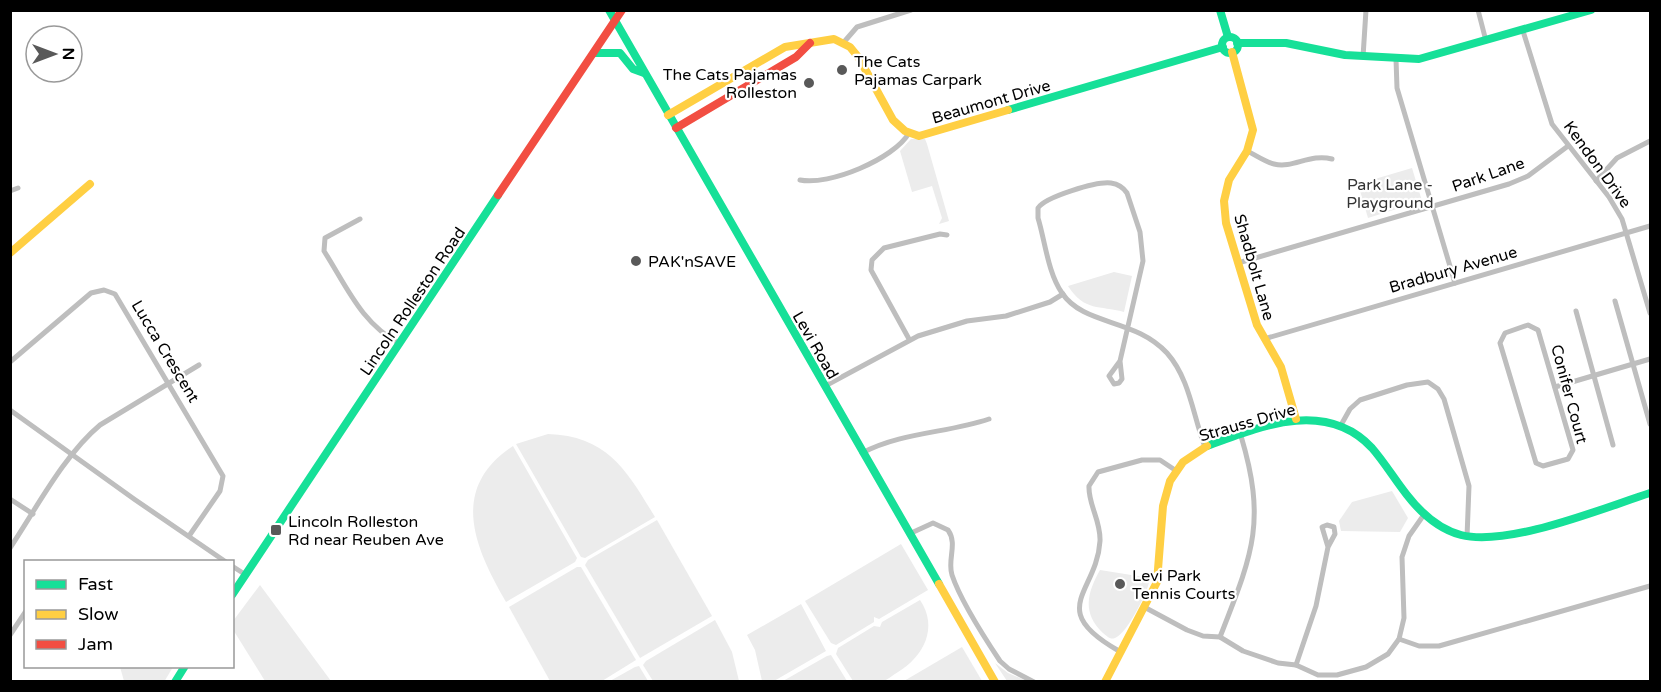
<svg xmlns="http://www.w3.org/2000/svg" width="1661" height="692" font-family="'Varela Round',sans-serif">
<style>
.green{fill:#ececec}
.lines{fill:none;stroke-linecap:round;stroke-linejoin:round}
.street{stroke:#bebebe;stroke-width:5}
.fast{stroke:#16e098;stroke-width:8}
.slow{stroke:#ffcf43;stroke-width:8}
.jam{stroke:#f24e42;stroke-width:8}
.poi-dot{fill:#595959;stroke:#fff;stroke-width:2}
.labels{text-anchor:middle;stroke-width:4.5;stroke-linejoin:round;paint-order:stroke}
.poi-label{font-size:16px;fill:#000;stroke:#fff;text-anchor:start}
.street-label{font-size:16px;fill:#000;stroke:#fff}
.park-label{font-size:16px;fill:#333;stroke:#fff}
</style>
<rect width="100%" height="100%" fill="#fff"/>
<!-- green -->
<g class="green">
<polygon points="911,139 925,139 927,144 949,221 939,224 942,218 932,186 912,192 900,151"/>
<polygon points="1412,168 1422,201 1368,218 1358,184"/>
<path d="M1114 272 1132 276 1124 312C1099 305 1085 312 1068 286Z"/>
<path d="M548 434C608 436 627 471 655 517L585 558 581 557 516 444Z"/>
<path d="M513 446 577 558 575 562 506 602C475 548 448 489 513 446Z"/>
<polygon points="1392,491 1408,518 1400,532 1341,531 1339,521 1352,502"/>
<polygon points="657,520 712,616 640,658 585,565 588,560"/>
<polygon points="901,544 928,590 879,619 874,617 874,622 836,645 831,643 805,601"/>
<polygon points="577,567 581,567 636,660 602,681 550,681 509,607"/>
<path d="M1100 570 1150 578C1149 590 1127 634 1115 638 1110 640 1107 636 1103 633 1082 613 1087 593 1100 570Z"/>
<polygon points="260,585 331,681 265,681 232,628 233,621"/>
<path d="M920 600C939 628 923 657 898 672 893 675 887 680 882 682 873 684 862 682 853 681L836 654 838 648 874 626 880 627 882 622Z"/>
<polygon points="801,604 826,651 774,681 762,681 755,650 747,635"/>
<polygon points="715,620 732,652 739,681 653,681 643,665 646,661"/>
<polygon points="962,647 982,681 904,681"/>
<polygon points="831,655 847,681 783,681 827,656"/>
<polygon points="995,663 1008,673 1027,681 1007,681"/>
<polygon points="639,666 648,681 610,681 635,667"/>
<polygon points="120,667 120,666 173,667 164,682 124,681"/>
</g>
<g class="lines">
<!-- street -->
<g class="street">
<polyline points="1478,10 1486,41"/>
<polyline points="1523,31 1552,124 1609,197 1622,219 1650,313"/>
<polyline points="844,42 857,27 911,10"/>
<polyline points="1363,57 1366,10"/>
<polyline points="1396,59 1397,88 1455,283"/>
<path d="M1247 151C1256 155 1265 162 1274 164 1293 169 1310 153 1332 159"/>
<path d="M800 180C829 186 894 159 909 133"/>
<polyline points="1596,181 1617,158 1650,141"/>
<polyline points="10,191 18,188"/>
<path d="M360 219 325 238 324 251C347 287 361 323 400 344"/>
<polyline points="1238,263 1509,184 1528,176 1568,146"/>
<polyline points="1615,301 1650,424"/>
<polyline points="1576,311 1613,445"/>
<polygon points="1528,325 1538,330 1573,450 1568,459 1543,466 1536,463 1500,343 1505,333"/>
<polyline points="909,339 871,270 872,260 884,248 940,234 947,235"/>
<polyline points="1264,339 1650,226"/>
<path d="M1120 361 1109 376 1114 384 1119 383 1122 379 1120 361 1143 261 1140 232 1127 193C1123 187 1118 184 1111 183 1097 181 1045 197 1038 208V218C1045 241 1048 273 1062 293 1084 326 1135 318 1167 353 1190 379 1193 416 1205 447"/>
<polyline points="10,362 91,293 104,290 115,294 223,476 220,491 189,536"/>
<polyline points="825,386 918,336 967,321 1006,316 1050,302 1063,294"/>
<polyline points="1555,387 1650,359"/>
<polyline points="10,410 134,499 226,562"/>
<polyline points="1341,425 1350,409 1360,400 1407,385 1428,382 1438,389 1444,399 1469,486 1467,537"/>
<path d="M862 453C902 432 948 433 989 419"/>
<polyline points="10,499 33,514"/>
<path d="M909 534 933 523 948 530C958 544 947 560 952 575 961 602 984 637 1000 661L1009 669 1034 682"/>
<path d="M10 548C36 509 64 455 100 425L199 365"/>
<polyline points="232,566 246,575"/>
<polyline points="1146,608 1187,630 1203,636 1220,637 1243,651 1278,663 1296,665 1318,675 1337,675 1366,667 1388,654 1399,639 1404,618 1402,557 1409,536 1423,516"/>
<polyline points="10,635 26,611"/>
<path d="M1220 637C1252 555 1267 523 1241 436"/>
<polyline points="1399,639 1419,646 1439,646 1650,586"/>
<path d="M1119 651C1045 609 1097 593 1100 541 1101 521 1088 504 1089 486L1098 472 1142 460H1160L1175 470"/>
<polyline points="1296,665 1316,606 1328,547 1335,534 1334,527 1327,525 1322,527 1328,547"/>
</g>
<!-- fast -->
<g class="fast">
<polyline points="609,10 939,584"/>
<polyline points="1220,10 1228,37"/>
<circle cx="1230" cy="45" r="8"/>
<polyline points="1237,43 1286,43 1345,55 1419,59 1591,10"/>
<polyline points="594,53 620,53 633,69 644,73"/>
<polyline points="1008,110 1223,47"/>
<path d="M1207 446C1261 426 1326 399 1372 448 1385 463 1395 480 1407 495 1421 513 1438 529 1461 535 1509 547 1603 508 1650 493"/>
<polyline points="232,595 498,195"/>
<polyline points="175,682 185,666"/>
</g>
<!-- slow -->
<g class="slow">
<polyline points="1232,52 1253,130 1247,151 1229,180 1224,201 1226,223 1257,325 1281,367 1296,419"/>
<polyline points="668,115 785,47 834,39 850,47 859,58 893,120 905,131 919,136 1008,110"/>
<polyline points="10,253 90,184"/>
<polyline points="939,584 995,682"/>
<polyline points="1105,682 1157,582 1163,506 1170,481 1183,462 1207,446"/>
</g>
<!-- jam -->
<g class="jam">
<polyline points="676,128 796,57 810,43"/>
<polyline points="498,195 622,10"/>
</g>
</g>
<!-- markers -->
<g class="poi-dot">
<circle cx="842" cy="70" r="6"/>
<circle cx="809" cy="83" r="6"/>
<circle cx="636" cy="261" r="6"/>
<rect x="270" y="524" width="12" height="12" rx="3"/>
<circle cx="1120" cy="584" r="6"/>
</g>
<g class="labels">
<!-- poi labels -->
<g class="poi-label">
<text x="854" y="67">The Cats<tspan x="854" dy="18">Pajamas Carpark</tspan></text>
<text x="797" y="80" text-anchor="end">The Cats Pajamas<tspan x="797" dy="18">Rolleston</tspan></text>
<text x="648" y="267">PAK'nSAVE</text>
<text x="288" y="527">Lincoln Rolleston<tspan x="288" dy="18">Rd near Reuben Ave</tspan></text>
<text x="1132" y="581">Levi Park<tspan x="1132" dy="18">Tennis Courts</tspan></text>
</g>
<!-- street labels -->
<g class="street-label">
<text transform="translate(991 101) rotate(-16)" y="6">Beaumont Drive</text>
<text transform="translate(1598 164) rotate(54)" y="6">Kendon Drive</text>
<text transform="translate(1488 174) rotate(-19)" y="6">Park Lane</text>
<text transform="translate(1255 267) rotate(74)" y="6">Shadbolt Lane</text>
<text transform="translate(1453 269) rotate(-16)" y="6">Bradbury Avenue</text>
<text transform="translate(412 301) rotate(-56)" y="6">Lincoln Rolleston Road</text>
<text transform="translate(816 345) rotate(60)" y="6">Levi Road</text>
<text transform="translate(166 351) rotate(59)" y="6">Lucca Crescent</text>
<text transform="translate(1570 394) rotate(75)" y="6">Conifer Court</text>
<text transform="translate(1247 422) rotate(-16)" y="6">Strauss Drive</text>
</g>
<!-- park labels -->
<g class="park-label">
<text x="1390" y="190">Park Lane -<tspan x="1390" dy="18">Playground</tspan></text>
</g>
</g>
<!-- border -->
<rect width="1661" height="692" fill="none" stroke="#000000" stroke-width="24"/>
<!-- legend -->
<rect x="24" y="560" width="210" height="108" fill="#ffffff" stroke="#999999" stroke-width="1.5"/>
<rect x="36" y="580" width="30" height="9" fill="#16e098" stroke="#999999" stroke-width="1.5"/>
<text x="78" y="590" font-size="18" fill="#000000">Fast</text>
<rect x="36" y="610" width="30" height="9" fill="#ffcf43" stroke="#999999" stroke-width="1.5"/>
<text x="78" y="620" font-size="18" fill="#000000">Slow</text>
<rect x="36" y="640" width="30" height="9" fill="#f24e42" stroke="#999999" stroke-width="1.5"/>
<text x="78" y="650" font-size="18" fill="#000000">Jam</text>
<!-- north arrow -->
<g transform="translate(54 54) rotate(90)"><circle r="28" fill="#ffffff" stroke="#999999" stroke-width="1.5"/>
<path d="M0-4.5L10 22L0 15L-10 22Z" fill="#595959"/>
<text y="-9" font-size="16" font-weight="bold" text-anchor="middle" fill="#000000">N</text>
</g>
</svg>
